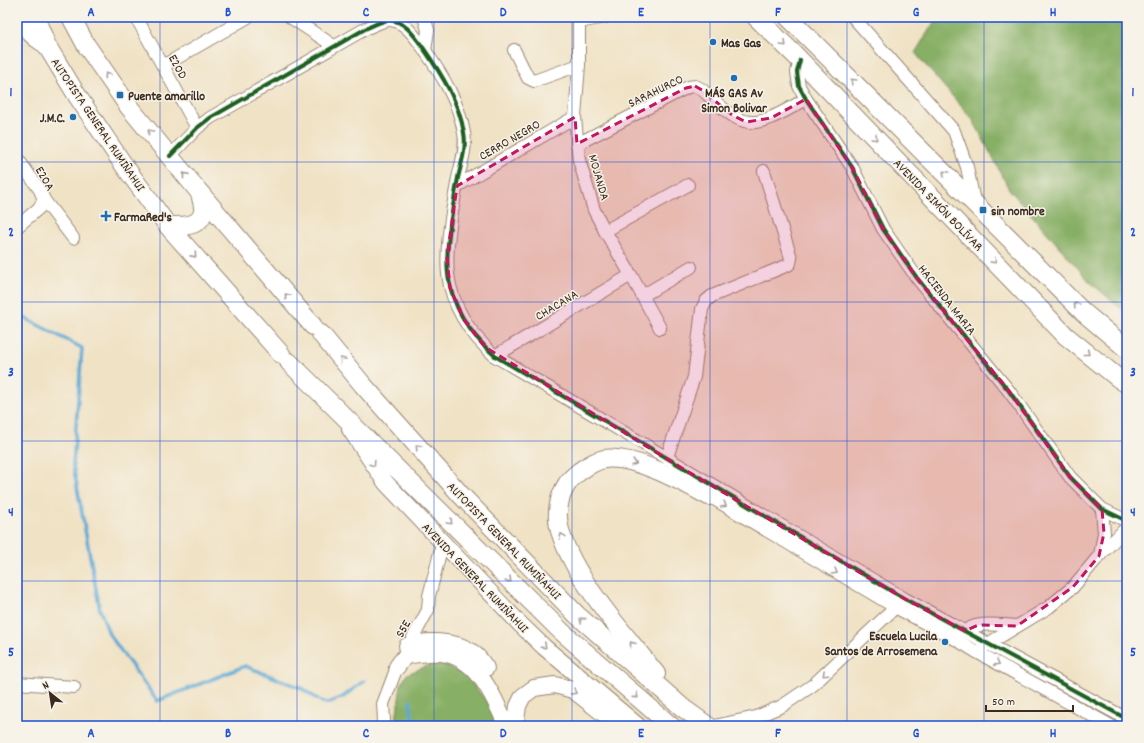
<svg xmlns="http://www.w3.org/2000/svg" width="1144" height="743" font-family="Dekko,sans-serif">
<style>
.forest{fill:#87af65;stroke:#616c42}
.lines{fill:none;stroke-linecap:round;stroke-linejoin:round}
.stream{stroke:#5ba9d5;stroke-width:3.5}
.minor-casing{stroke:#968672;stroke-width:14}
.major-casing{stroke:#968672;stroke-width:18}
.highway-casing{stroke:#968672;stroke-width:20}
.minor{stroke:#fff;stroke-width:12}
.major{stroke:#fff;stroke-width:16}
.highway{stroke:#fff;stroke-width:18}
.cycleway-casing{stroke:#f7f3e8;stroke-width:6}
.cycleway{stroke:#1b5e20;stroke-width:4}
.oneway{stroke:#a79f9a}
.marked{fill:#c2185b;fill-opacity:0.2;stroke:#c2185b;stroke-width:3;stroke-dasharray:8 5;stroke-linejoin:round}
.grid{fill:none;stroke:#1d4ed8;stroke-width:1;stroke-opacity:0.55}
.poi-dot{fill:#1f6fb2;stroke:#f7f3e8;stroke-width:1.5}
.labels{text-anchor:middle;stroke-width:3;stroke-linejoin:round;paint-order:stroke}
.poi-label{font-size:13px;font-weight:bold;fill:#3b2a1e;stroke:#f7f3e8;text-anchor:start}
.street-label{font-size:13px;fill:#3b2a1e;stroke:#f7f3e8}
.neatline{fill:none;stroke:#1d4ed8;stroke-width:1.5}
.grid-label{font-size:13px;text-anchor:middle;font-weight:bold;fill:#1d4ed8}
</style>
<rect width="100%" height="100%" fill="#f7f3e8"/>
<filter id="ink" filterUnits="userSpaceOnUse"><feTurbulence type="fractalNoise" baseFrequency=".025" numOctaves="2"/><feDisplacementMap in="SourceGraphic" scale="8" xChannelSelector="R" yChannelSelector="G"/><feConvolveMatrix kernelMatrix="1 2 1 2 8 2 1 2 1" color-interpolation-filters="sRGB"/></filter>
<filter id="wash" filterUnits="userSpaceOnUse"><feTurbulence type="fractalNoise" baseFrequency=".012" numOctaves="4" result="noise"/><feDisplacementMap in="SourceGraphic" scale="16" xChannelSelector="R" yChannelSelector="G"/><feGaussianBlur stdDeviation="0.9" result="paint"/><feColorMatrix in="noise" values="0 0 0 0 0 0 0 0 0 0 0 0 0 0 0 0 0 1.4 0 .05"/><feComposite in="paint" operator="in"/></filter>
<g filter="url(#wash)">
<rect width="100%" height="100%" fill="#f0e2c5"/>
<!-- forest -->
<g class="forest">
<polygon points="937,17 1127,17 1127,314 1089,281 1009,189 973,120 915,53"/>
<polygon points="437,662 465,674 489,704 499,726 395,726 401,685 407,674"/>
</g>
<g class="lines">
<!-- stream -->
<g class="stream">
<polyline points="17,314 82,348 73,465 100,610 109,634 157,701 245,666 301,688 322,702 328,703 343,697 364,681"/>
<polyline points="410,700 413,726"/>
</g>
</g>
</g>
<g filter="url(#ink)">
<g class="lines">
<!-- minor casing -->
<g class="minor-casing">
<g id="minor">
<polyline points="136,17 197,128"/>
<polyline points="290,17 334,46"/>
<polyline points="424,17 428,30 425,51"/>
<polyline points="578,17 579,22 579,65 575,117 579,160 594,210 605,231 631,275 660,328"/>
<polyline points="853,17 954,131 967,167 974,202"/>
<polyline points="579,22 605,17"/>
<polyline points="514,50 528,78 534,81 579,65"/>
<polyline points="800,60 797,72 799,86 806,99 852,167 883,229 917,278 1009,391 1070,477 1102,509 1127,521"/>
<polyline points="163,66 248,17"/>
<path d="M577 144 686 88C688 87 693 86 695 86 700 87 705 92 708 95 723 108 739 127 761 121 777 117 792 107 806 99"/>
<path d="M170 156 197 128 210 118 365 29C372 26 381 21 388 20 404 19 416 38 424 49 442 75 459 102 464 133 467 147 461 164 458 178 453 205 445 247 448 274 452 307 471 335 495 356L905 599 1127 719"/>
<polyline points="17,158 40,190 44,200 39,208 17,227"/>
<polyline points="457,186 575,117"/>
<polyline points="44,200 73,238"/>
<polyline points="605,231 688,185"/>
<polyline points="642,296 691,267"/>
<polyline points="495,356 631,275"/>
<polyline points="667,457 694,377 702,309 706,301 712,296 788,265 790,263 791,258 764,171"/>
<polyline points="705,491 709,496 895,607 957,640 975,651 1111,726"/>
<polyline points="1100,555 1104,533 1102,509"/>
<path d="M961 634C975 620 999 625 1017 626"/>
<polyline points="983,647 1049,607 1073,587 1099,556 1127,527"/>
<polyline points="17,683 74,687"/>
<polyline points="381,726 384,720 383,704 397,667 428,610 429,596 443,541"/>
<polyline points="714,726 756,717 782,706 813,685 900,603"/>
</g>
</g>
<!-- major casing -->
<g class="major-casing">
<g id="major">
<polyline points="350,429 386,483 521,625 544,647 638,726"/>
<path d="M407 646C426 640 454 640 472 652 478 656 482 662 486 668"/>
<path d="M397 667C399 664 402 659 405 657 411 654 422 654 429 653 475 649 491 692 507 726"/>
<polyline points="516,720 518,706 523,696 534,688 555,685 573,690 619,726"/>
</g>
</g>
<!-- highway casing -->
<g class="highway-casing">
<g id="highway">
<path d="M20 17C25 28 32 36 42 42"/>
<polyline points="35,17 47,46 78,97 123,164 168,226 281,354"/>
<polyline points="71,17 86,45 129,107 200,193 313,326"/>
<polyline points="756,17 797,57 1066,336 1118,378 1127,384"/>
<polyline points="788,17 1083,312 1127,349"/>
<path d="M168 226C180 226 200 228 203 212 204 206 201 199 200 193"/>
<polyline points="321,334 363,385 461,495 577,615 683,708 708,726"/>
<polyline points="289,362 561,631 671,726"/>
<path d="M656 674C624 633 577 583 561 534 555 517 558 498 567 484 570 479 575 475 580 471 587 466 595 461 604 459 635 455 682 482 709 496"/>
</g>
</g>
<!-- minor -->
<use href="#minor" class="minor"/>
<!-- major -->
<use href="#major" class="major"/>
<!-- highway -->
<use href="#highway" class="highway"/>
<!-- cycleway casing -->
<g class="cycleway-casing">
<g id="cycleway">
<polyline points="800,60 797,72 799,86 806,99 852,167 883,229 917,278 1009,391 1070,477 1102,509 1127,521"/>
<path d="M170 156 197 128 210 118 365 29C372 26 381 21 388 20 404 19 416 38 424 49 442 75 459 102 464 133 467 147 461 164 458 178 453 205 445 247 448 274 452 307 471 335 495 356L905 599 1127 719"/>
</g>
</g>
<!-- cycleway -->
<use href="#cycleway" class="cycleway"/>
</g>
<!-- one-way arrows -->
<defs><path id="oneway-chevron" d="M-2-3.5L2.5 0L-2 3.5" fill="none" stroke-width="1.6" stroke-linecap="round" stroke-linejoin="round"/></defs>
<g class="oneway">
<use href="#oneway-chevron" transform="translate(784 44) rotate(45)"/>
<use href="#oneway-chevron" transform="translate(107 75) rotate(-124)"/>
<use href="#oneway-chevron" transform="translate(853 81) rotate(-135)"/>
<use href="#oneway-chevron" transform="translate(150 132) rotate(-130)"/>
<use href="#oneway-chevron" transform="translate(875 138) rotate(46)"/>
<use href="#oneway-chevron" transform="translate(945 173) rotate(-135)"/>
<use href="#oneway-chevron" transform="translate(185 175) rotate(-129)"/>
<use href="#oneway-chevron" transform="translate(194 255) rotate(48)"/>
<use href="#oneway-chevron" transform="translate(994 261) rotate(46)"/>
<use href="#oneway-chevron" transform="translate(287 296) rotate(-131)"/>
<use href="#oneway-chevron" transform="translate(1076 305) rotate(-135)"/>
<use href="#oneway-chevron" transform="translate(1087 353) rotate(39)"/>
<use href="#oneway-chevron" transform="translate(342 360) rotate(-130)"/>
<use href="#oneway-chevron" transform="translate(418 447) rotate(-132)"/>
<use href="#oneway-chevron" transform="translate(634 463) rotate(16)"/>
<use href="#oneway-chevron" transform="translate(373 464) rotate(56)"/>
<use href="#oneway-chevron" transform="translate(724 505) rotate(31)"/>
<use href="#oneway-chevron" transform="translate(450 522) rotate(45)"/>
<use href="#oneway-chevron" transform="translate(562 536) rotate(-111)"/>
<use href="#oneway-chevron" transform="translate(835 572) rotate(31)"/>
<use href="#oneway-chevron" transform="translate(509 580) rotate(44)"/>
<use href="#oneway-chevron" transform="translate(582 620) rotate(-139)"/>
<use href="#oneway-chevron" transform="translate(632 644) rotate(-128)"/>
<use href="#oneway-chevron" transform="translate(544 646) rotate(42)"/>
<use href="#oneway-chevron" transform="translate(997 663) rotate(29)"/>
<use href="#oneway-chevron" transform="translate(825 674) rotate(137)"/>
<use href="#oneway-chevron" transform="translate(574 692) rotate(30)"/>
<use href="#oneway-chevron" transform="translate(636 696) rotate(41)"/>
</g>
</g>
<!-- marked area -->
<path class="marked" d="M695 86 702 90 732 115 746 122 771 118 806 99 852 167 883 229 917 278 1009 391 1070 477 1102 509 1104 533 1099 556 1073 587 1017 626 978 625 965 631 905 599 685 470 485 347 464 320 450 288 447 258 457 186 575 117 577 144 686 88Z"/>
<!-- grid -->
<path class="grid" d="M160 17V726M297 17V726M434 17V726M572 17V726M710 17V726M847 17V726M984 17V726M17 162H1127M17 302H1127M17 441H1127M17 581H1127"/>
<!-- markers -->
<g class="poi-dot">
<circle cx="713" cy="42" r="4"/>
<circle cx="734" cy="78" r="4"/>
<rect x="116" y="91" width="8" height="8" rx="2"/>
<circle cx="73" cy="117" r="4"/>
<rect x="979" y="206" width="8" height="8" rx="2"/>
<path d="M104 210h4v4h4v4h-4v4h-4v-4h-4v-4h4z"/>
<circle cx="945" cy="642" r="4"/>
</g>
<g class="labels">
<!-- poi labels -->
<g class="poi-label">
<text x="721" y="47">Mas Gas</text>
<text x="734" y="97" text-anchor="middle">MÁS GAS Av<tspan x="734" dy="15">Simon Bolivar</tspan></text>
<text x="128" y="100">Puente amarillo</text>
<text x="65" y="122" text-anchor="end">J.M.C.</text>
<text x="991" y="215">sin nombre</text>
<text x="114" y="221">FarmaRed's</text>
<text x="937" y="640" text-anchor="end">Escuela Lucila<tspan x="937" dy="15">Santos de Arrosemena</tspan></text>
</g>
<!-- street labels -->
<g class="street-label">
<text transform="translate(179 66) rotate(61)" y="5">E20D</text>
<text transform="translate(655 90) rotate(-26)" y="5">SARAHURCO</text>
<text transform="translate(99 124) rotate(56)" y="5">AUTOPISTA GENERAL RUMIÑAHUI</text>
<text transform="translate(509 139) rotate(-30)" y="5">CERRO NEGRO</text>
<text transform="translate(600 177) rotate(74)" y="5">MOJANDA</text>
<text transform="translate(46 178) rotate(60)" y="5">E20A</text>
<text transform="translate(939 204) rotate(46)" y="5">AVENIDA SIMÓN BOLÍVAR</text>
<text transform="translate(948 299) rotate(52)" y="5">HACIENDA MARIA</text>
<text transform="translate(556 304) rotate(-31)" y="5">CHACANA</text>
<text transform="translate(505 540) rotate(46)" y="5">AUTOPISTA GENERAL RUMIÑAHUI</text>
<text transform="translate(476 577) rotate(46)" y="5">AVENIDA GENERAL RUMIÑAHUI</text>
<text transform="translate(402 628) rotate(-60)" y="5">S5E</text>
</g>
</g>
<!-- margin -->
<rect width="1144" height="743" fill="none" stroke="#f7f3e8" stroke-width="44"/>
<!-- north arrow -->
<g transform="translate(50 693) rotate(330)" stroke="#f7f3e8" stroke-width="3" paint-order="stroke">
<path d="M0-3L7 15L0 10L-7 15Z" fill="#3b2a1e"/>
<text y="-6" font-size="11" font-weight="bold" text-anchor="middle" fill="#3b2a1e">N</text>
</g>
<!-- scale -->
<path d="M986 705v6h87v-6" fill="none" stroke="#3b2a1e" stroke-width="2"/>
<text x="992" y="705" font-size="12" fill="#3b2a1e" stroke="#f7f3e8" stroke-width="3" paint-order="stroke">50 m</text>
<rect x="22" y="22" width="1100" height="699" class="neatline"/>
<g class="grid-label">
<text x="91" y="16">A</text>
<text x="228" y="16">B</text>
<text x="366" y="16">C</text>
<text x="503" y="16">D</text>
<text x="641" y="16">E</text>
<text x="778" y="16">F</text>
<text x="916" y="16">G</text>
<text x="1053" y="16">H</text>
<text x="11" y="96">1</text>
<text x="1133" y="96">1</text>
<text x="11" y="236">2</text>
<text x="1133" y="236">2</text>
<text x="11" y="376">3</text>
<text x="1133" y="376">3</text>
<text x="11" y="516">4</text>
<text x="1133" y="516">4</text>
<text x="11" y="656">5</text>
<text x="1133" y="656">5</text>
<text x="91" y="737">A</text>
<text x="228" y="737">B</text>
<text x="366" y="737">C</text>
<text x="503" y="737">D</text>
<text x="641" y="737">E</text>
<text x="778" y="737">F</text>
<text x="916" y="737">G</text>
<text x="1053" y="737">H</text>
</g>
</svg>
